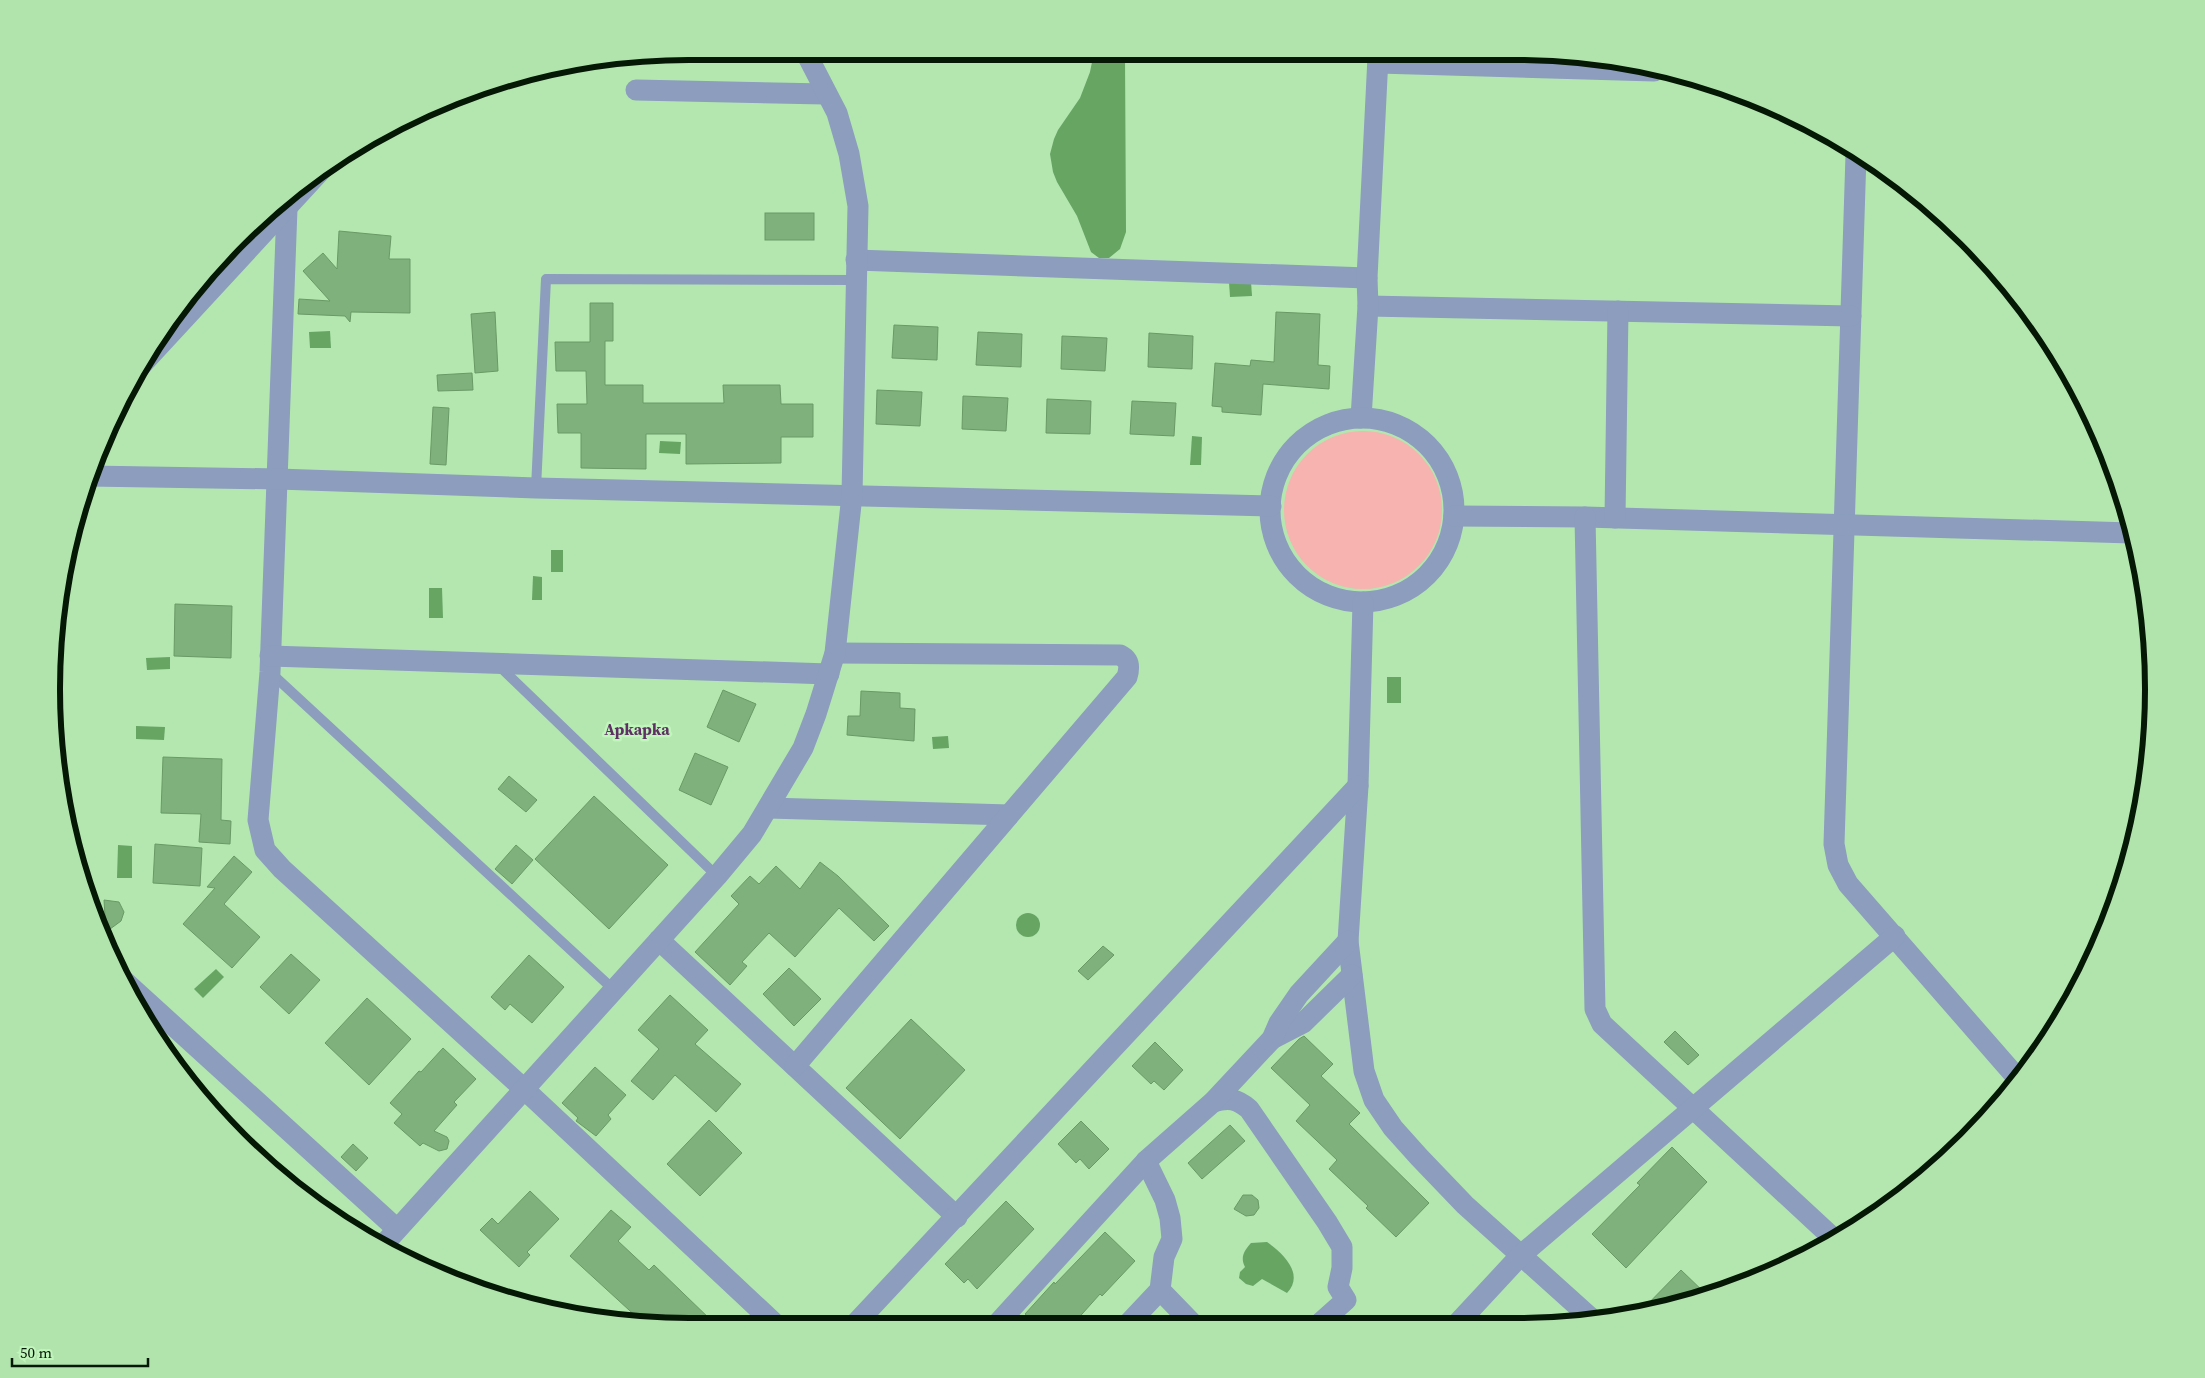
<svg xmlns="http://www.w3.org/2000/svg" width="2205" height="1378" font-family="'Source Serif 4',serif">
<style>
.green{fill:#f6b3af}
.water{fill:#67a563}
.building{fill:#7fb17c;stroke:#699a66}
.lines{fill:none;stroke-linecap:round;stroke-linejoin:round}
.lane{stroke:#8c9dbd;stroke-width:10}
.street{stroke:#8c9dbd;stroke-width:21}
.labels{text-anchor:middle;stroke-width:5;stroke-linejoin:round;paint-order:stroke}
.neighbourhood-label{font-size:16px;font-weight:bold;fill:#5e3063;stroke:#c0f5bc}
.rim{fill:none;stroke:#051805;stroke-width:6}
</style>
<rect width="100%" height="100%" fill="#b3e7af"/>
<!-- green -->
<circle class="green" cx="1363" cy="510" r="79"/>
<!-- water -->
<g class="water">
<polygon points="1093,57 1125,57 1126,232 1120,249 1109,258 1099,258 1091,252 1077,216 1057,182 1053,172 1050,154 1054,139 1058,130 1080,98 1090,72"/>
<polygon points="1229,282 1251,282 1252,296 1230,297"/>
<polygon points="330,331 331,348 310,348 309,332"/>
<polygon points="1192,436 1202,437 1201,465 1190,465"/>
<polygon points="660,441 681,442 680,454 659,453"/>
<rect x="551" y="550" width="12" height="22"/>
<polygon points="533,576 542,577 542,600 532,600"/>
<polygon points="429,588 442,588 443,618 429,618"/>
<polygon points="170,657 170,669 147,670 146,658"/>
<rect x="1387" y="677" width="14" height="26"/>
<polygon points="136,726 165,727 164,740 136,739"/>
<polygon points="948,736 949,748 933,749 932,737"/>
<polygon points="118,845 132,846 132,878 117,878"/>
<circle cx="1028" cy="925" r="12"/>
<polygon points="216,969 224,977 203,998 194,989"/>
<path d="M1267 1242C1283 1253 1305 1274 1287 1293L1262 1279 1253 1286 1246 1284 1239 1278 1240 1272 1245 1267C1240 1257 1244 1251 1251 1243Z"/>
</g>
<!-- building -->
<g class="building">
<rect x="765" y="213" width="49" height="27"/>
<polygon points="339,231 391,236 389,259 410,259 410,313 351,312 350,322 345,316 298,314 299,299 330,301 303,271 323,253 337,269"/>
<polygon points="590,303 613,303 613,341 605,341 605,385 643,385 643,403 724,403 723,385 780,385 781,404 813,404 813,437 781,437 781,463 686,464 686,434 646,434 646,469 581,468 581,433 558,433 557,404 587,404 586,371 556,371 555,342 590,342"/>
<polygon points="495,312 498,371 475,373 471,314"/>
<polygon points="1276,312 1320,314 1318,365 1330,366 1329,389 1263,384 1261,415 1222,412 1222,407 1212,406 1215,363 1250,366 1251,360 1274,362"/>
<polygon points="894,325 938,327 937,360 892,358"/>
<polygon points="978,332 1022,334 1021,367 976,365"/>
<polygon points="1149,333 1193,336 1192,369 1148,367"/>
<polygon points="1062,336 1107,338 1105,371 1061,369"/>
<polygon points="472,373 473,390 438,391 437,375"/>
<polygon points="877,390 922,392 920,426 876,424"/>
<polygon points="963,396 1008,398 1006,431 962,429"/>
<polygon points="1047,399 1091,401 1090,434 1046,433"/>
<polygon points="1132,401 1176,403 1174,436 1130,434"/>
<polygon points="433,407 449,408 446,465 430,464"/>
<polygon points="175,604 232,606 231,658 174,656"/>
<polygon points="723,690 756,704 739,742 707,727"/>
<polygon points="861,691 900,693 900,708 915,709 914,741 847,735 848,716 860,716"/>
<polygon points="695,753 728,767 711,805 679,790"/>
<polygon points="163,757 222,759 221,820 231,821 230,844 199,842 201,814 161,813"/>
<polygon points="509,776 537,800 526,812 498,789"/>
<polygon points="594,796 668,865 609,929 535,859"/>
<polygon points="155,844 202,848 200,886 153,883"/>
<polygon points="516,845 533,860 512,884 495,869"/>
<polygon points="234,856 252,872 224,904 260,937 232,968 183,924 215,888 207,887"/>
<polygon points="820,862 838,876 889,926 874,941 839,908 795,957 769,933 742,962 747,966 730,985 695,952 739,904 731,896 750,876 759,884 776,866 800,889"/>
<polygon points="104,900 119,902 124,912 121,921 106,932"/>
<polygon points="1103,946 1114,955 1088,980 1078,971"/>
<polygon points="291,954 320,980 289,1014 260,987"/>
<polygon points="529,955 564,987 532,1023 510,1004 505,1010 491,997"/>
<polygon points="789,968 821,999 794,1026 763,994"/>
<polygon points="670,995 708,1030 695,1044 741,1084 716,1112 675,1075 653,1100 631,1081 659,1049 638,1030"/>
<polygon points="367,998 411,1039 369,1085 325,1043"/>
<polygon points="911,1019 965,1070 900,1139 846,1088"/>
<polygon points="1675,1031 1699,1055 1688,1065 1664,1042"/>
<polygon points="1304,1036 1333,1064 1321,1076 1360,1113 1349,1124 1429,1203 1396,1237 1366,1208 1368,1206 1329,1169 1337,1160 1296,1121 1310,1105 1271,1068 1299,1039"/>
<polygon points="1155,1042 1183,1070 1164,1090 1154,1081 1151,1084 1132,1066"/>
<polygon points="443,1048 476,1079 454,1102 457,1105 434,1131 447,1137 449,1141 447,1149 439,1151 423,1143 420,1146 394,1123 402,1114 390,1103 419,1071 421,1072"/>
<polygon points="595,1067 626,1095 608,1115 611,1119 596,1136 576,1121 578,1118 562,1103"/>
<polygon points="709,1120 742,1153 700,1196 667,1164"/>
<polygon points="1081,1121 1109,1149 1089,1169 1080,1159 1076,1163 1058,1144"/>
<polygon points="1230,1125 1245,1141 1202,1179 1188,1163"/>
<polygon points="353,1144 368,1158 356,1171 341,1157"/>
<polygon points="1672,1147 1707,1182 1626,1268 1592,1234 1640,1185 1637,1183"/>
<polygon points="530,1191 559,1219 527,1252 530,1255 519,1267 480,1230 492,1218 498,1224"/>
<polygon points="1243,1195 1252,1195 1258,1200 1259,1208 1254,1215 1246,1216 1234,1209"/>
<polygon points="1006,1201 1034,1229 977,1289 968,1279 964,1283 945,1264"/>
<polygon points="611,1210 631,1227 618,1241 649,1270 654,1265 713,1322 641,1321 570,1256"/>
<polygon points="1105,1232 1135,1261 1102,1296 1100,1294 1074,1323 1035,1323 1025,1314 1054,1282 1055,1284"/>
<polygon points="1681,1270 1707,1295 1681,1305 1640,1312"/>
</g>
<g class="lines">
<!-- lane -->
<g class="lane">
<polyline points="536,488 546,279 856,280"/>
<polyline points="498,665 717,876"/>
<polyline points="271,673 614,990"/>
</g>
<!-- street -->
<g class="street">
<polyline points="1378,63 1654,71"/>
<polyline points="636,90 825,94"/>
<polyline points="1856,155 1834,844 1838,865 1848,884 2019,1080"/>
<polyline points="287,208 270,672 258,820 265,850 282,869 524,1089 773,1322"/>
<polyline points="856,260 1367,278"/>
<polyline points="1368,306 1851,316"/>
<polyline points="136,371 326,165"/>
<polyline points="1361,418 1368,306 1367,278 1378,57"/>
<circle cx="1362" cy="510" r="92"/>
<polyline points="89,476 278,479 536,488 1271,506"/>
<polyline points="1454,516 1585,517 2131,533"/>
<polyline points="1585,517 1595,1009 1602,1024 1833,1238"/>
<polyline points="1615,518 1618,311"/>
<polyline points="1363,602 1358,786 1348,941 1364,1071 1374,1100 1393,1128 1419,1157 1465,1205 1593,1320"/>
<polyline points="270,656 829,674"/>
<polyline points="769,808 1009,815"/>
<polyline points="659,940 957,1217"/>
<polyline points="122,979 397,1229"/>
<polyline points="1272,1039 1303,1023 1352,975"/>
<path d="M795 1066 1127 677C1130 667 1130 660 1120 655L835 653"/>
<path d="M1213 1102C1229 1097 1237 1099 1249 1109L1327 1222 1342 1247V1268L1338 1287 1346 1300 1319 1324"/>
<polyline points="385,1243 717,876 752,834 803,748 816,714 835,653 852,495 858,206 849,154 837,113 808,57"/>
<polyline points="1160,1290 1193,1324"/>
<polyline points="857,1322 1358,786"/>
<polyline points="998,1323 1146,1161 1213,1102 1272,1039 1279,1023 1299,994 1348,941"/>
<polyline points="1128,1324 1160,1290 1164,1257 1172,1239 1170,1218 1165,1200 1146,1161"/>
<polyline points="1456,1325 1521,1255 1895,936"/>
</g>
</g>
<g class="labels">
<!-- neighbourhood labels -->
<g class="neighbourhood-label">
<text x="637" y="735">Apkapka</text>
</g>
</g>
<!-- crop -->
<path d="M0 0H2205V1378H0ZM689 60H1516A629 629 0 0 1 2145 689V689A629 629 0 0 1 1516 1318H689A629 629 0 0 1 60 689V689A629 629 0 0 1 689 60Z" fill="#b1e3ad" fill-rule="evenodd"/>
<path class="rim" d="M689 60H1516A629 629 0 0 1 2145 689V689A629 629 0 0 1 1516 1318H689A629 629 0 0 1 60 689V689A629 629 0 0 1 689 60Z"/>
<!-- scale -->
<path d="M12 1358v8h136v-8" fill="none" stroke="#051805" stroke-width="2.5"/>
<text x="20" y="1358" font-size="15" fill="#051805" stroke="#c0f5bc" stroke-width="4" paint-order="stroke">50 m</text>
</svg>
